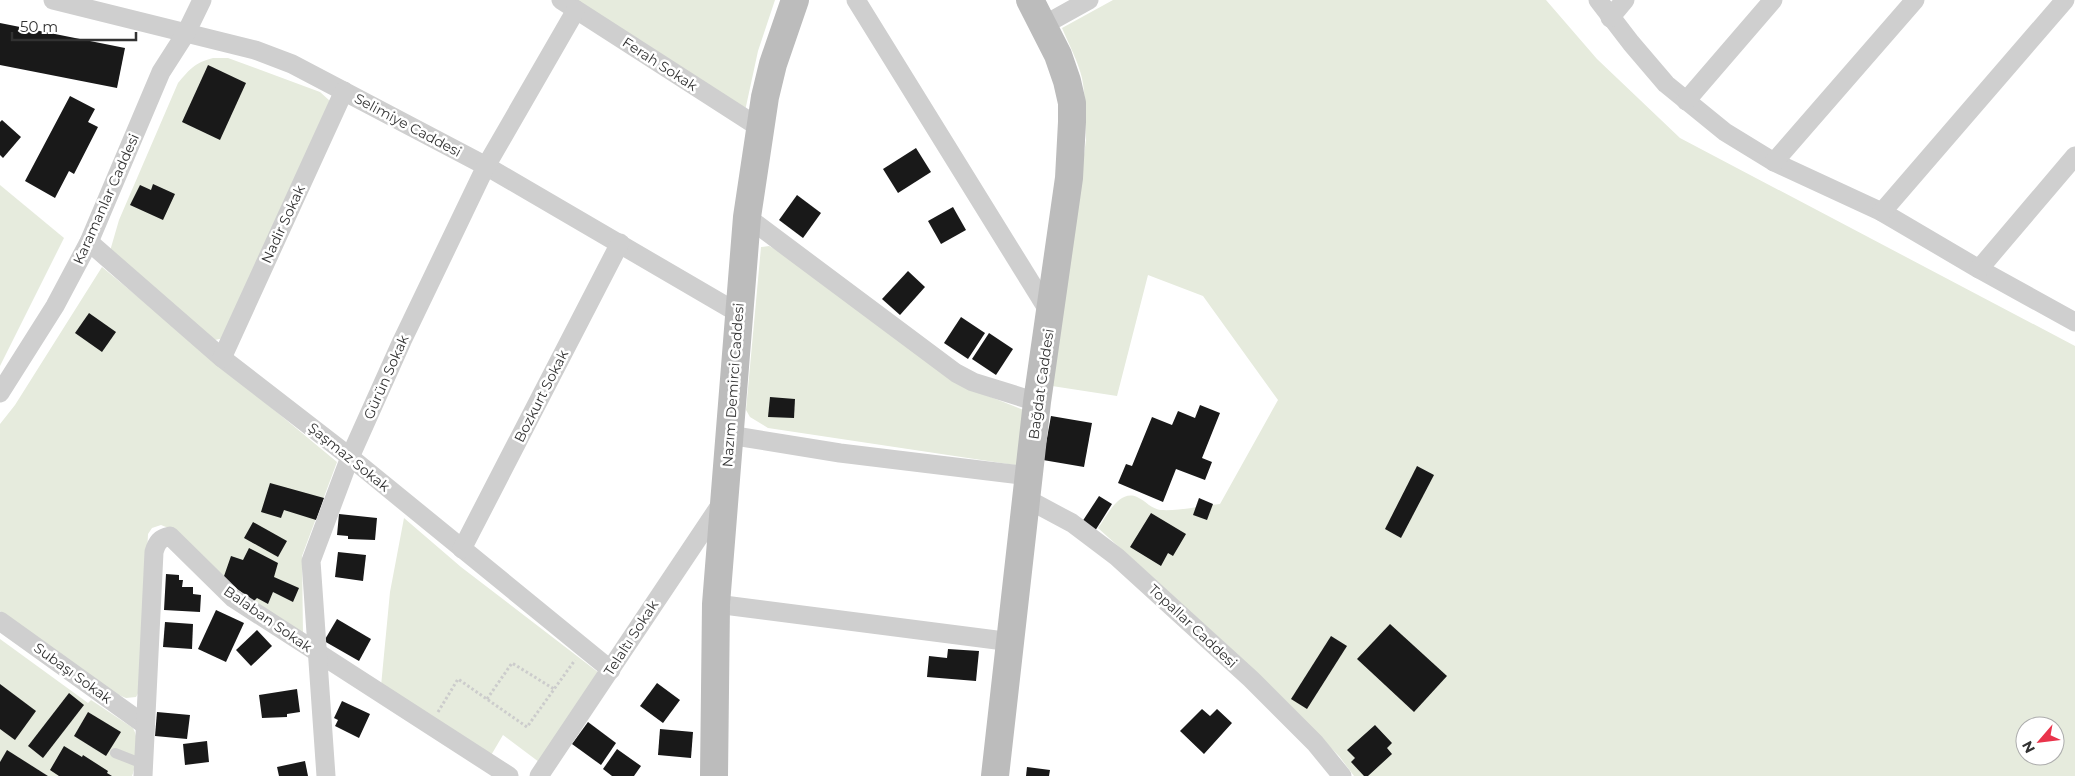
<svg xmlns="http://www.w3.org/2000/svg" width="2075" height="776" font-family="Montserrat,sans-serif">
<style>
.green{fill:#e6ebdd;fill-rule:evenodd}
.building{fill:#191919}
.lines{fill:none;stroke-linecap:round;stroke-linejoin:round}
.path{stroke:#ccc;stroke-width:3;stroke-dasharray:2.5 2.5;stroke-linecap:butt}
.lane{stroke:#cfcfcf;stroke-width:10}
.street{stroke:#cfcfcf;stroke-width:19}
.secondary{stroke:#bcbcbc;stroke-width:28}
.labels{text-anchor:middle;stroke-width:5;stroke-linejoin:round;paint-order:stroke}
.street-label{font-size:14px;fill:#323232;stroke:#fff}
</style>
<rect width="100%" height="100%" fill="#fff"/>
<!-- green -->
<g class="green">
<polygon points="575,0 775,0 758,51 745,111"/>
<path d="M1113 0H1546L1597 59 1680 138 2075 346V776H1354L1339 756 1226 644 1098 528C1107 516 1119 489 1137 497 1146 501 1151 509 1161 510 1180 511 1201 506 1220 504L1278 400 1203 296 1148 275 1117 396 1052 386 1086 140C1085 120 1086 98 1082 78 1078 61 1069 45 1062 28ZM2025 726H2055V756H2025Z"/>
<path d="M213 58H228L320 92 330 101 224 338 215 340 110 251 119 220 178 83C190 69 194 63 213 58Z"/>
<polygon points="0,185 64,238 0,366"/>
<polygon points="769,246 775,249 973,390 1026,411 1021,466 768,428 750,417 746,410 761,247"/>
<polygon points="102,267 337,462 302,556 303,636 219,577 171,529 161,525 152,528 148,534 140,690 136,697 126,698 114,693 0,611 0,424 15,405"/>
<polygon points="404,518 461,567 603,676 539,762 503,735 490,757 381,686 390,592"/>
<path d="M0 639 88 703 91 700 133 728C140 740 137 763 132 776H48L7 751 0 762Z"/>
</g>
<!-- building -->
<g class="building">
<polygon points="0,23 125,48 117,88 0,65"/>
<polygon points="208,65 246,83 220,140 182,122"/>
<polygon points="70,96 95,109 88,122 98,127 74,174 69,171 55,198 25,181"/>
<polygon points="2,120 21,137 3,158 0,155 0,122"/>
<polygon points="916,148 931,172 898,193 883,169"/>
<polygon points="153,184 175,194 163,220 130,205 140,185 151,190"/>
<polygon points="797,195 821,213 803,238 779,220"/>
<polygon points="953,207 966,230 941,244 928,221"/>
<polygon points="908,271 925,287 900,315 882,299"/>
<polygon points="89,313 116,332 102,352 75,333"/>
<polygon points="961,317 985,333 968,359 944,343"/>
<polygon points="989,333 1013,349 996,375 972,359"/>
<polygon points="770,397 795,399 794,418 768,417"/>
<polygon points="1200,405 1220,413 1202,458 1212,462 1205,480 1176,469 1163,502 1118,483 1126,464 1132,466 1152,417 1172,425 1178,411 1195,418"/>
<polygon points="1051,416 1092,423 1084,467 1043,460"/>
<polygon points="1417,466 1434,475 1401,538 1385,529"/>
<polygon points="270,483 324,498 316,520 284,510 281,518 261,512"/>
<polygon points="1099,496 1112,504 1095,531 1082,522"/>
<polygon points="1199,498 1213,504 1207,520 1193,515"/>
<polygon points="1151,513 1186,534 1173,556 1168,553 1161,566 1130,547"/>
<polygon points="339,514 377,518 375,540 348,539 348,536 337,535"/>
<polygon points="253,522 287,541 278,557 244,538"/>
<polygon points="249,548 278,563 274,577 299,588 293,602 273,592 268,604 257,598 254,601 223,579 231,556 243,560"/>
<polygon points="338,552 366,555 363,581 335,577"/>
<polygon points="166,574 179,575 179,580 183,580 182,587 193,587 193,594 201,595 200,612 164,610"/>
<polygon points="216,610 244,623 226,662 198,649"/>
<polygon points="337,619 371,639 359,661 324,641"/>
<polygon points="165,622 193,624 192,649 163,647"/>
<polygon points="1390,624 1447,676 1414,712 1357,659"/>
<polygon points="257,630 272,646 251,666 236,650"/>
<polygon points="1331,636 1347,646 1307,709 1291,699"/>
<polygon points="948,649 979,651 976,681 927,677 929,656 947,658"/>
<polygon points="657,683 680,700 663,723 640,706"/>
<polygon points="0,684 36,711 15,740 0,729"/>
<polygon points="297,689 300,712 287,714 287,717 262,718 259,695"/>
<polygon points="69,693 84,705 43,758 28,746"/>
<polygon points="342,701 370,714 359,738 335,726 338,720 334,718"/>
<polygon points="1202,709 1210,716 1217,709 1232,723 1204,754 1180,731"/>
<polygon points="88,712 121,732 106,756 74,736"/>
<polygon points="157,712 190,715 187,739 155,736"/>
<polygon points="588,722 616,743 601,765 572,744"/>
<polygon points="1375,725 1392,743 1387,748 1392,754 1368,776 1364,776 1351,762 1355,758 1347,750"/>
<polygon points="660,729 693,732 691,758 658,755"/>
<polygon points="207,741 209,762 185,765 183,744"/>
<polygon points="64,746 82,757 83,755 108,771 107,773 112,776 59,776 50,770"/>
<polygon points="617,749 641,766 634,776 612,776 603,769"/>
<polygon points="7,750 48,776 0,776 0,762"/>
<polygon points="305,761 308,776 279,776 277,767"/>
<polygon points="1027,767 1050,770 1049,776 1026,776"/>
</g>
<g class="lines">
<!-- path -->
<g class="path">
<polyline points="487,699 512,663 554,689"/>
<polyline points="438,712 458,679 527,727 575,660"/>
</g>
<!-- lane -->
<polyline class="lane" points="115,753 143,764"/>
<!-- street -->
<g class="street">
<polyline points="53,0 255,50 292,64 486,166 738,313"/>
<polyline points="561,0 760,128"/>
<polyline points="856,0 1051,315"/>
<polyline points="1598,0 1631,43 1666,84 1725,132 1774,162 1882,212 1979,269 2075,322"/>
<polyline points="1610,18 1625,0"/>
<polyline points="1044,25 1089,0"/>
<polyline points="1686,101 1773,0"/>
<polyline points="1774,162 1915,0"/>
<polyline points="1882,212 2065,0"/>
<polyline points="747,217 956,373 973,382 1037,402"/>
<polyline points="89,242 222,358 350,457 611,670"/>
<polyline points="1979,269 2075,156"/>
<polyline points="222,358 344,91"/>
<polyline points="0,393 55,306 89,242 161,72 186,33 202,0"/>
<polyline points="729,435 840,453 1029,476"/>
<polyline points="1027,499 1072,523 1117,557 1251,679 1315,743 1342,776"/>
<polyline points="462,549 620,243"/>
<polyline points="716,604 1012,642"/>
<polyline points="0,621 145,725"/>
<path d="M143 776 154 552C157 542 160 538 170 536L233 598 509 776"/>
<polyline points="326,776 311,561 350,457 402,341 486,166 576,10"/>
<polyline points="539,776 723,501"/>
</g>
<!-- secondary -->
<g class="secondary">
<polyline points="714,776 716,604 747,217 765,97 773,64 795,0"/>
<polyline points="995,776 1037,402 1069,178 1072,122 1072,103 1067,81 1058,55 1030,0"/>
</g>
</g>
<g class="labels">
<!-- street labels -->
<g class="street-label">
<text transform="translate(660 64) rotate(33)" y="5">Ferah Sokak</text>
<text transform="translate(408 125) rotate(28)" y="5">Selimiye Caddesi</text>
<text transform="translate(106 199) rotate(-66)" y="5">Karamanlar Caddesi</text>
<text transform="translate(283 224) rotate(-65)" y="5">Nadir Sokak</text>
<text transform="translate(386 377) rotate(-66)" y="5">Gürün Sokak</text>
<text transform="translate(1041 384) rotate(-82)" y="5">Bağdat Caddesi</text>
<text transform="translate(733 385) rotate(-86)" y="5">Nazım Demirci Caddesi</text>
<text transform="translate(541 396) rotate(-63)" y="5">Bozkurt Sokak</text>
<text transform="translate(349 457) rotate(39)" y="5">Şaşmaz Sokak</text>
<text transform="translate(268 619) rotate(35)" y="5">Balaban Sokak</text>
<text transform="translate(1193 626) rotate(43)" y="5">Topallar Caddesi</text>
<text transform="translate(631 638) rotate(-57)" y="5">Telaltı Sokak</text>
<text transform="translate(73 673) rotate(36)" y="5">Subaşı Sokak</text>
</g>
</g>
<!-- north arrow -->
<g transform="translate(2040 741) rotate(242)"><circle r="24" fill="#ffffff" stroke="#adadad"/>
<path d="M0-4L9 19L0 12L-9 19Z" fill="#e9334b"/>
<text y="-8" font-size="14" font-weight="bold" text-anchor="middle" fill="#323232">N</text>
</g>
<!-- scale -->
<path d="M12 32v8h124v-8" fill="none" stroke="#323232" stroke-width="2.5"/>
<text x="20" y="32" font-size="15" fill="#323232" stroke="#ffffff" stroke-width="4" paint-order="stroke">50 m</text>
</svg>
